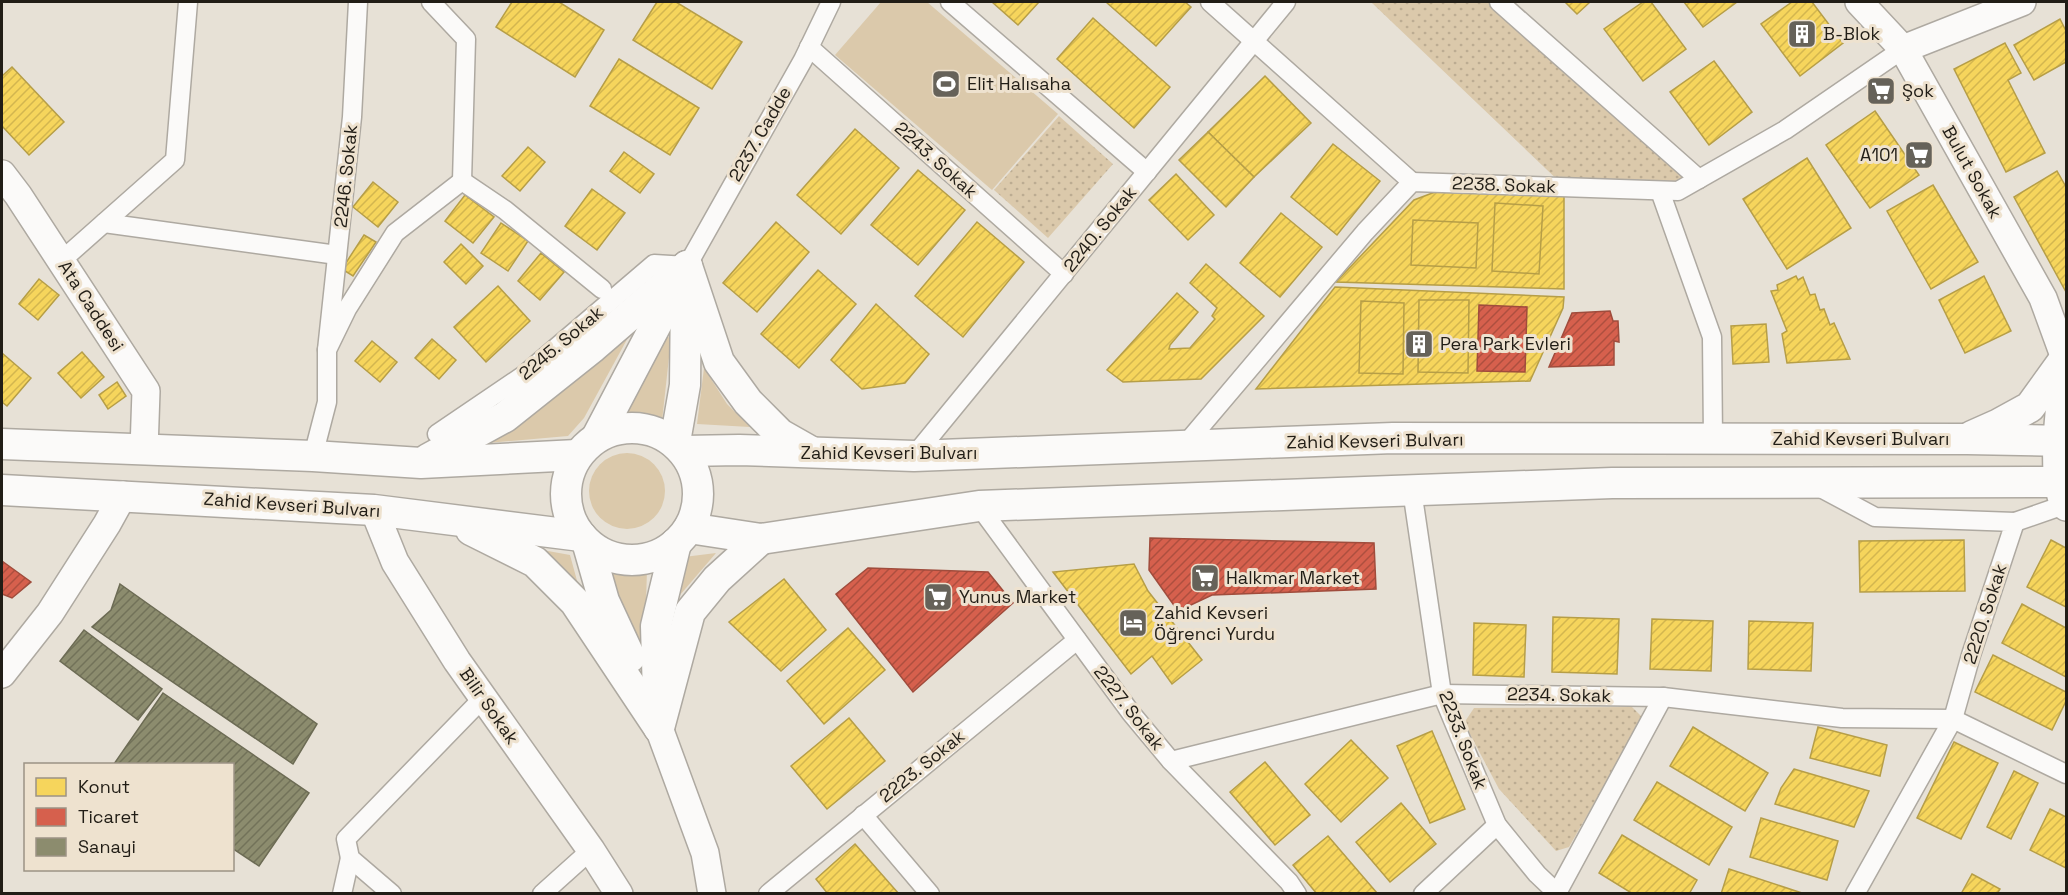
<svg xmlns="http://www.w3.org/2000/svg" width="2068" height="895" font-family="'Space Grotesk',sans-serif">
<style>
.green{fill:#dbc9ab}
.park{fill:url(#park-dots)}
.homes{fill:url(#homes-hatch);stroke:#b69e47;stroke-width:1.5}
.shops{fill:url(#shops-hatch);stroke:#a04c3c;stroke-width:1.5}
.industry{fill:url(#industry-hatch);stroke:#6c6b54;stroke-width:1.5}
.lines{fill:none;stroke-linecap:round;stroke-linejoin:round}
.street-casing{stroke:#aea9a1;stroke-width:21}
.secondary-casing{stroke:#aea9a1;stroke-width:30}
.primary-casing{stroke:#aea9a1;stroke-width:33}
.street{stroke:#fbfaf9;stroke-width:18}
.secondary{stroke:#fbfaf9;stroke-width:27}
.primary{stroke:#fbfaf9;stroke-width:30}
.labels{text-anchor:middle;stroke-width:6;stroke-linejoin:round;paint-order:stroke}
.poi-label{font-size:18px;fill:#211d16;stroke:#eee2cf;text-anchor:start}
.street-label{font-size:18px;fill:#211d16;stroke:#eee2cf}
</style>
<defs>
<pattern id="park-dots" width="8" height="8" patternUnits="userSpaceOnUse" patternTransform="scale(1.5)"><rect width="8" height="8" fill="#dbc9ab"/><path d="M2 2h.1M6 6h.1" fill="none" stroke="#bcac92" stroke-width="1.8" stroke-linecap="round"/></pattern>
<pattern id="homes-hatch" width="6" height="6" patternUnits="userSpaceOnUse" patternTransform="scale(1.5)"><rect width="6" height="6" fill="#f6d55c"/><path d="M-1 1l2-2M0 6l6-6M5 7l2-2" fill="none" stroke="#d3b64f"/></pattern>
<pattern id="shops-hatch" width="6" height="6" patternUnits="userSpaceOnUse" patternTransform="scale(1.5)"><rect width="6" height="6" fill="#d6604d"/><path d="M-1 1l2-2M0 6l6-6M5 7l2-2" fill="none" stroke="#ad4f3f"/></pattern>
<pattern id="industry-hatch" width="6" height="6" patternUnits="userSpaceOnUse" patternTransform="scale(1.5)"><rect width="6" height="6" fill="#8c8c6e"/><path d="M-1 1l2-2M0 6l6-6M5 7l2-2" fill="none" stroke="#727259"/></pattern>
</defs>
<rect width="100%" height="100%" fill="#e7e1d6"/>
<!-- green -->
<g class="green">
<polygon points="881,2 927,2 1058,114 992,190 835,55"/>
<polygon points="636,323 584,418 568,436 487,443"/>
<polygon points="667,336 671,339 662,421 626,414"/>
<polygon points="704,368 727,404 750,427 697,424"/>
<circle cx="627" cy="491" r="38"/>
<polygon points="526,547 570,555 579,588"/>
<polygon points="716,553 680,595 684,557"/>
<polygon points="647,569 645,637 638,643 632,640 609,570"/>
</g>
<!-- park -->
<g class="park">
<polygon points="1371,2 1499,2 1699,179 1678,191 1565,187"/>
<polygon points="1059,116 1113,164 1048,238 994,190"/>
<polygon points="1632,707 1643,718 1569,847 1556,851 1499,789 1464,723 1474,708"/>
</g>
<!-- homes -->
<g class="homes">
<polygon points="512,2 559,2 604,30 575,77 496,27"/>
<polygon points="657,2 676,2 742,42 712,89 633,40"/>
<polygon points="992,2 1039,2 1018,25"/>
<polygon points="1106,2 1185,2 1191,7 1156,46"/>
<polygon points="1565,2 1590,2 1577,14"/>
<polygon points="1643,2 1651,2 1686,49 1643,81 1604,29"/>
<polygon points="1684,2 1737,2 1703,27"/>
<polygon points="1792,2 1812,2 1843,43 1800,76 1761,24"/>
<polygon points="1093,18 1170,87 1134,128 1057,59"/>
<polygon points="2060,19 2066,31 2066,62 2034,80 2014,45"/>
<polygon points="2005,43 2021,73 2008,80 2045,153 2006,172 1954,69"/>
<polygon points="619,59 699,108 670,155 590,106"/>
<polygon points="1714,61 1752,112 1709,145 1670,92"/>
<polygon points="12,67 64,122 29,155 2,126 2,76"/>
<polygon points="1265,76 1311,123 1254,177 1208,132"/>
<polygon points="1875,111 1919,175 1870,208 1826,145"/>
<polygon points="855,129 899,168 841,234 797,195"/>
<polygon points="1208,132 1254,177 1226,207 1179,160"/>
<polygon points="1333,144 1380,181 1337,235 1291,197"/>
<polygon points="528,147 545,162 520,191 502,176"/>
<polygon points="624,152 654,174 640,193 610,171"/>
<polygon points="1807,158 1851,228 1787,269 1743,199"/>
<polygon points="918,170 965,210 918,265 871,225"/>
<polygon points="2057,171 2066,187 2066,292 2014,197"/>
<polygon points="1176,174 1214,215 1188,240 1149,200"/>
<polygon points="373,182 398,202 378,227 353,207"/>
<polygon points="1933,185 1978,262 1931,289 1887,211"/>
<polygon points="592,189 625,213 597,250 565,226"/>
<polygon points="1435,192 1564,196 1564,289 1336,282 1414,200"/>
<polygon points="465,195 494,217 473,243 445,221"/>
<polygon points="1495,203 1543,206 1539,274 1492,271"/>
<polygon points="1281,213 1322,247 1280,297 1240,263"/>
<polygon points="1413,220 1478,223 1476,268 1411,265"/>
<polygon points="776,222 809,252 757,312 723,283"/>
<polygon points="977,222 1024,262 963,337 915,296"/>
<polygon points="501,223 528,241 508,271 481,253"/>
<polygon points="364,235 376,242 353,276 342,269"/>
<polygon points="461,244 483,266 466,284 444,262"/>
<polygon points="541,253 564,272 540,300 518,281"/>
<polygon points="1206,264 1264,316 1201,379 1123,382 1107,370 1177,293 1198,312 1170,345 1169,349 1190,348 1215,319 1212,316 1217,308 1190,283"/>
<polygon points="818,270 856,304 799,368 761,334"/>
<polygon points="1796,276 1798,280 1803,277 1810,295 1815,294 1820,310 1824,309 1830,325 1834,323 1850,359 1787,363 1782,334 1787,331 1771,291 1778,290 1777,285"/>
<polygon points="1984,276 2011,331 1965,353 1939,300"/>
<polygon points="39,279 59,295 38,320 19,304"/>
<polygon points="498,286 530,321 486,362 454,327"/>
<polygon points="1335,287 1564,297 1563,308 1530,381 1256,389"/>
<polygon points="1419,300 1469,300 1468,373 1418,372"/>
<polygon points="1361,301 1404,303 1403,374 1359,373"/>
<polygon points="876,304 929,354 905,383 862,389 831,360"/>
<polygon points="1766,324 1769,362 1733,364 1731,326"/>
<polygon points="432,339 456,360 439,379 415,358"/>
<polygon points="372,341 397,362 380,382 355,361"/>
<polygon points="82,352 104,377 81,398 58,373"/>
<polygon points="2,353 31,378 7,406 2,402"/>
<polygon points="117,382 126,396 108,409 99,395"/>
<polygon points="1964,540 1965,591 1860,592 1859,541"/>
<polygon points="2051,540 2066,548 2066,607 2027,587"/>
<polygon points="1134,564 1148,591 1202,660 1172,684 1152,656 1131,674 1053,572"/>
<polygon points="784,579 826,630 781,671 729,622"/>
<polygon points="2022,604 2066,628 2066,677 2002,643"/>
<polygon points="1553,617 1619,619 1617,674 1552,672"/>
<polygon points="1652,619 1713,621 1711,671 1650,669"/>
<polygon points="1749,621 1813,623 1811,671 1748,669"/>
<polygon points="1474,623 1526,625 1524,677 1473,675"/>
<polygon points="848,628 885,670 824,724 787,681"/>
<polygon points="1993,655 2066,692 2066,701 2052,730 1975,692"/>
<polygon points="849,718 885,761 827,809 791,766"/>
<polygon points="1693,727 1768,773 1745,811 1670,766"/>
<polygon points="1818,727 1887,745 1880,776 1810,758"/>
<polygon points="1432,731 1465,809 1430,823 1397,746"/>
<polygon points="1351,740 1388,778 1341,822 1305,784"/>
<polygon points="1954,742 1998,763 1961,839 1917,818"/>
<polygon points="1265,762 1310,815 1275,845 1230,792"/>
<polygon points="1794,769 1869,791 1854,827 1775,804 1781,788"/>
<polygon points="2014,771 2038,783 2011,839 1987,827"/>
<polygon points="1657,782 1732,827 1709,865 1634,820"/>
<polygon points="1401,803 1436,844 1390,882 1356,842"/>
<polygon points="2050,809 2066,817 2066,868 2030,850"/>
<polygon points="1761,818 1838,841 1827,880 1750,857"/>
<polygon points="1622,835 1697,880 1689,894 1633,894 1599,873"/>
<polygon points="1328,836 1377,893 1376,894 1317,894 1293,865"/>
<polygon points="855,844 899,894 828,894 816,879"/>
<polygon points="1729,869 1805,894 1721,894"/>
<polygon points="1972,874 2000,889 1997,894 1961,894"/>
</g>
<!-- shops -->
<g class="shops">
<polygon points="1479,305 1527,307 1525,372 1477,371"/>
<polygon points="1610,311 1613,321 1618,321 1619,342 1614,341 1614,365 1549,367 1572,313"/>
<polygon points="1150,538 1374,543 1376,589 1212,595 1178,611 1149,570"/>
<polygon points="2,561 31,582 12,598 2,594"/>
<polygon points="868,568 988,572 1013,603 913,692 836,594"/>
</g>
<!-- industry -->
<g class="industry">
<polygon points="120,584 317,724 293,764 92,627 111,610"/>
<polygon points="84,630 162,689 138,720 60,661"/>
<polygon points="163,693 309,793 259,866 232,848 232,764 114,764"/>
</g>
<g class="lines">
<!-- street casing -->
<g class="street-casing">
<g id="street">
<polyline points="431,2 466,39 462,181"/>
<polyline points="950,2 1147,172"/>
<polyline points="1210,2 1412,182"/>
<polyline points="1499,2 1699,179"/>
<polyline points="809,47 1064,274"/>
<polyline points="462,181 505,210 602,289"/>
<polyline points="1660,191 1712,337 1713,439"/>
<polyline points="104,223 337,255"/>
<polyline points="61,261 175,160 188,2"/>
<polyline points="327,350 352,117 358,2"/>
<polyline points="437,434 524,375 654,264 687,266 803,60 831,2"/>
<polyline points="1184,446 1365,232 1412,182 1678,191 1785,130 1903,49"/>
<polyline points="313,456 327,402 327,350 347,309 395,233 462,181"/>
<polyline points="914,456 1286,2"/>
<polyline points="1819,487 1875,517 2015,522 1971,655 1953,719 1855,894"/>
<polyline points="1412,490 1442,694 1497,825 1537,874 1558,894"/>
<polyline points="979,506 1131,713 1171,761 1289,882 1297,894"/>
<polyline points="2015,522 2064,505"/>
<polyline points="1171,761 1442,694 1663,697 1842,718 1953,719 2066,774"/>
<polyline points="863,815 930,894"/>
<polyline points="1557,893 1663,697"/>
<polyline points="342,894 350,858"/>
<polyline points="392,894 350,858 346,839 483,698"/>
<polyline points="542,894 591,850"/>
<polyline points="768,894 1077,640"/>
<polyline points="1423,894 1497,825"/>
</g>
</g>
<!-- secondary casing -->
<g class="secondary-casing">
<g id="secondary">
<polyline points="1859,2 1903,49 2043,298 2066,361"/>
<polyline points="1903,49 2022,2"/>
<polyline points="2,174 18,195 146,391 144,450"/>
<path d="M2066 355C2062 389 2047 481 2066 507"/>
<polyline points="374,510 395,562 457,661 591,850 619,894"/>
<polyline points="2,674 50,613 107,524 123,495"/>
<polyline points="659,728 705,853 712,894"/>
</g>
</g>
<!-- primary casing -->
<g class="primary-casing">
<g id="primary">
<polyline points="687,266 719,362 748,402 780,434 810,451"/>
<circle cx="632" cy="494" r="66"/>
<polyline points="1972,436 1999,424 2030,407 2066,357"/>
<polyline points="597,437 680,279"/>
<polyline points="675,442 685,385 686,290"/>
<polyline points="2,444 313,456 421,463 577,455"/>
<polyline points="684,451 739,450 914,456 1393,438 1967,439 2066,441"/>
<polyline points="428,459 505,417 593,347 687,266"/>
<polyline points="2,490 374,510 581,536"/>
<polyline points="689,528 761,539 979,506 1612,483 2066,482"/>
<polyline points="471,530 535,562 575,602 659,728"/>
<polyline points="588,545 604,601 630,657"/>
<polyline points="658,695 656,626 676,543"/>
<polyline points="659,728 690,612 717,579 761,539"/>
</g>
</g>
<!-- street -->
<use href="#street" class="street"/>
<!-- secondary -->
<use href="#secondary" class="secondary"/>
<!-- primary -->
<use href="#primary" class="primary"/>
</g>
<!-- icons -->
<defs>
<g id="building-square" transform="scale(1.5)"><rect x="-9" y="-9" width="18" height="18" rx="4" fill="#666259" stroke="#eee2cf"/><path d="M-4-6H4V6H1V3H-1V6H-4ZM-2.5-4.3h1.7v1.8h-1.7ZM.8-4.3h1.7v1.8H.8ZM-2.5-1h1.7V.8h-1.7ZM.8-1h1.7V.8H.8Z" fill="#fff"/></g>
<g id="stadium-square" transform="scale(1.5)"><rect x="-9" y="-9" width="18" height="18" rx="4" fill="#666259" stroke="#eee2cf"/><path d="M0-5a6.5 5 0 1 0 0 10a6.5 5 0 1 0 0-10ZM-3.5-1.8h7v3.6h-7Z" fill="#fff"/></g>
<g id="supermarket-square" transform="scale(1.5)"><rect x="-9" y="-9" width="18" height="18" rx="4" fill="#666259" stroke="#eee2cf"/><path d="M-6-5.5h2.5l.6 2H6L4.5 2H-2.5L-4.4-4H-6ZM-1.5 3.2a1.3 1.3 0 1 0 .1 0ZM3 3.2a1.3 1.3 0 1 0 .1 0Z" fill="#fff"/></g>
<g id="hotel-square" transform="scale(1.5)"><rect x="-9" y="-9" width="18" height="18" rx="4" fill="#666259" stroke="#eee2cf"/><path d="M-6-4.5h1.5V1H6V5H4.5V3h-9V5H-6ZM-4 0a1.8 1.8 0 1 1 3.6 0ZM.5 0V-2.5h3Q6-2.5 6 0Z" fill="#fff"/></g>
</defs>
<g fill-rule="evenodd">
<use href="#building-square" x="1802" y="34"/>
<use href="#stadium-square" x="946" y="84"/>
<use href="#supermarket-square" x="1881" y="91"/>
<use href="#supermarket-square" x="1919" y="155"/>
<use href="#building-square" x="1419" y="344"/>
<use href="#supermarket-square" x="1205" y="578"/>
<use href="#supermarket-square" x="938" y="597"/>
<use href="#hotel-square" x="1133" y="623"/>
</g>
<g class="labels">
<!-- poi labels -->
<g class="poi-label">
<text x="1823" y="40">B-Blok</text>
<text x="967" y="90">Elit Halısaha</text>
<text x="1902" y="97">Şok</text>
<text x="1898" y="161" text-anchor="end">A101</text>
<text x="1440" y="350">Pera Park Evleri</text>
<text x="1226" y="584">Halkmar Market</text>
<text x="959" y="603">Yunus Market</text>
<text x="1154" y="619">Zahid Kevseri<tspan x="1154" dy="21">Öğrenci Yurdu</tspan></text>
</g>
<!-- street labels -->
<g class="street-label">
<text transform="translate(760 134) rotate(-60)" y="6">2237. Cadde</text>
<text transform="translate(936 160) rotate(42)" y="6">2243. Sokak</text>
<text transform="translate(1972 172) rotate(61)" y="6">Bulut Sokak</text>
<text transform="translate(346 176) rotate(-84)" y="6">2246. Sokak</text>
<text transform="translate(1504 185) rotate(2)" y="6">2238. Sokak</text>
<text transform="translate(1100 229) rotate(-51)" y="6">2240. Sokak</text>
<text transform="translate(91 306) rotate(57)" y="6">Ata Caddesi</text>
<text transform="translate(561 343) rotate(-40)" y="6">2245. Sokak</text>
<text x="1861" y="445">Zahid Kevseri Bulvarı</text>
<text transform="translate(1375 441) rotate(-1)" y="6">Zahid Kevseri Bulvarı</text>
<text x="889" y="459">Zahid Kevseri Bulvarı</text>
<text transform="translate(292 505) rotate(4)" y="6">Zahid Kevseri Bulvarı</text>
<text transform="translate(1985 614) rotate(-72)" y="6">2220. Sokak</text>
<text transform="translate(1559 695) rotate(1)" y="6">2234. Sokak</text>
<text transform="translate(489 706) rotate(55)" y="6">Bilir Sokak</text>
<text transform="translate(1129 708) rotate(52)" y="6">2227. Sokak</text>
<text transform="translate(1463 740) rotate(69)" y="6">2233. Sokak</text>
<text transform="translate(922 766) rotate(-39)" y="6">2223. Sokak</text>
</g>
</g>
<!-- border -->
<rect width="2068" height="895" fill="none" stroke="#211d16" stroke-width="6"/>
<!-- legend -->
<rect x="24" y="763" width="210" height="108" fill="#eee2cf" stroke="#9c9385" stroke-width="1.5"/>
<rect x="36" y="778" width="30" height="18" fill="#f6d55c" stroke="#9c9385" stroke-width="1.5"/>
<text x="78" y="793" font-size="18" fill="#211d16">Konut</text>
<rect x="36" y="808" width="30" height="18" fill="#d6604d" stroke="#9c9385" stroke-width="1.5"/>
<text x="78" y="823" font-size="18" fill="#211d16">Ticaret</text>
<rect x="36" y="838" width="30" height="18" fill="#8c8c6e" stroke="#9c9385" stroke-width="1.5"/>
<text x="78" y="853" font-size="18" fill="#211d16">Sanayi</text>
</svg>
